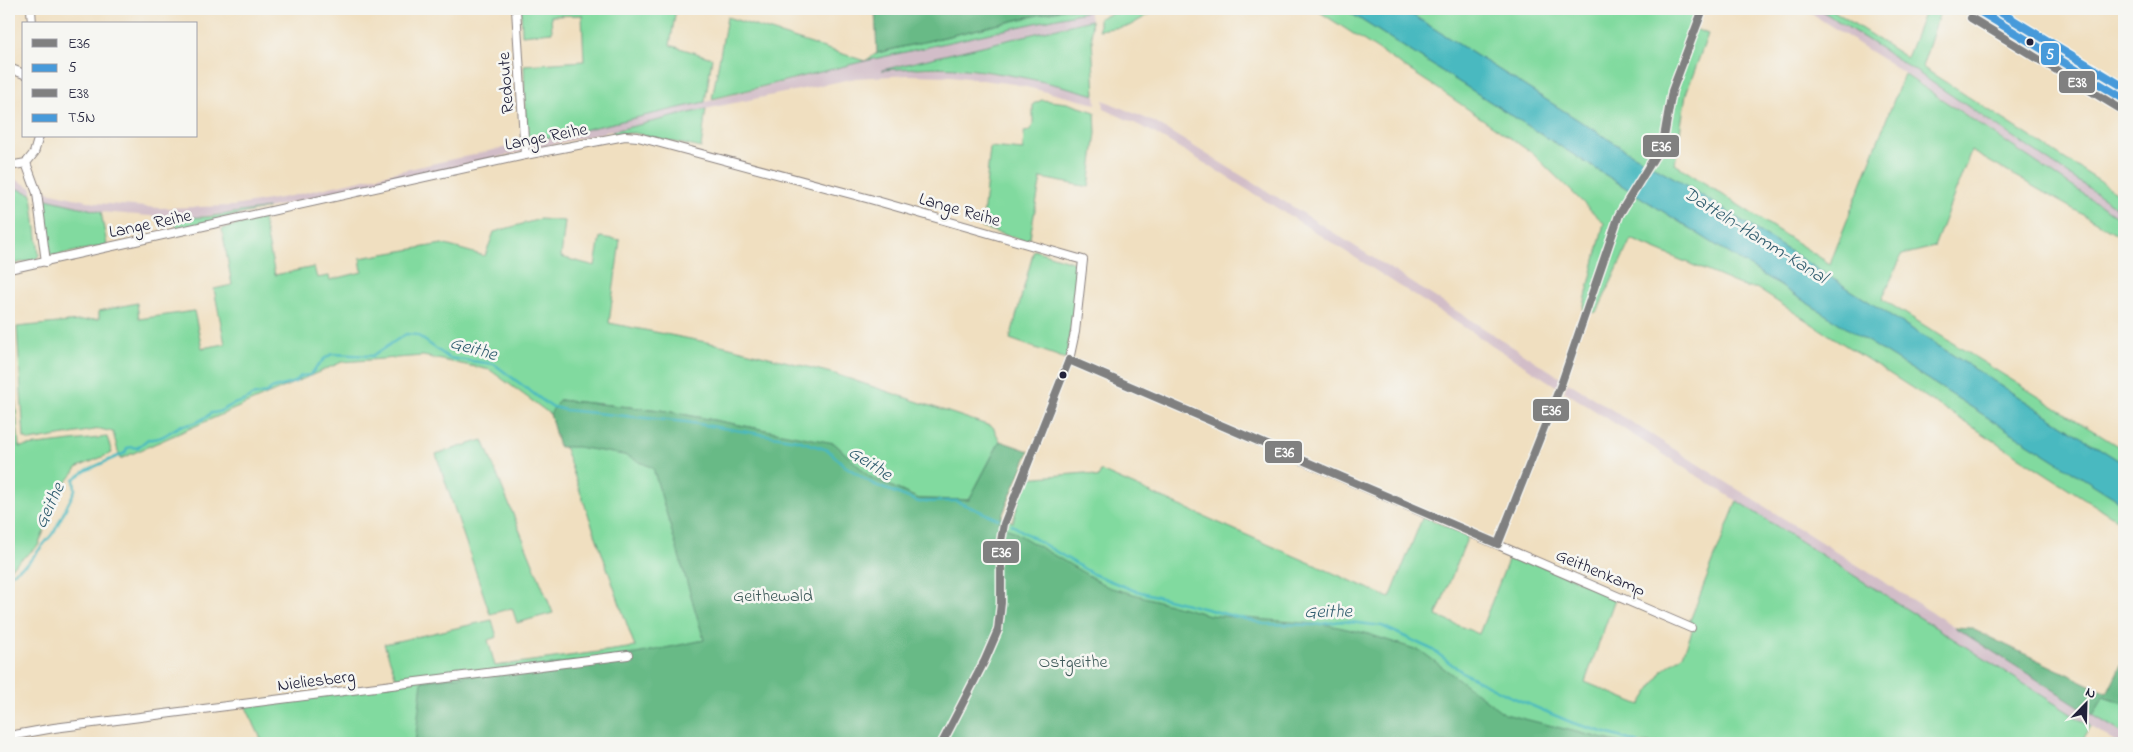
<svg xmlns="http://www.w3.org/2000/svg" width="2133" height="752" font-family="'Indie Flower',sans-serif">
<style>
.industrial{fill:#d2bdc8}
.green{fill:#81da9f;stroke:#527e6d;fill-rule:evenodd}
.forest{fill:#68ba86;stroke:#456e60}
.water{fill:#4ab9c0;stroke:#366e7e}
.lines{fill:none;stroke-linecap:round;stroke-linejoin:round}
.stream{stroke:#4ab9c0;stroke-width:2.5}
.minor-casing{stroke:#89807e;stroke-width:10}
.tertiary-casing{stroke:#89807e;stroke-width:11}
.minor{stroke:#fff;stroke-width:8}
.tertiary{stroke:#fff;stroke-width:9}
.bus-1-casing{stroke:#f6f6f2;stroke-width:11}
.bus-2-casing{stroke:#f6f6f2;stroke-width:11}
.bus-3-casing{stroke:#f6f6f2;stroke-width:11}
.bus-4-casing{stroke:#f6f6f2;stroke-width:11}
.bus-1{stroke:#808080;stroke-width:8}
.bus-2{stroke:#479ada;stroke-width:8}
.bus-3{stroke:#808080;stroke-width:8}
.bus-4{stroke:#479ada;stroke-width:8}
.bus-dot{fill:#22223b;stroke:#f6f6f2;stroke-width:2}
.labels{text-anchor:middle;stroke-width:5;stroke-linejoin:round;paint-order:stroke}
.street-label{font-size:18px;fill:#22223b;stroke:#f6f6f2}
.park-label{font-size:18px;fill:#3e5959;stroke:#f6f6f2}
.water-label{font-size:19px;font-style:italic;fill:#325e70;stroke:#f6f6f2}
.line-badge{stroke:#f6f6f2;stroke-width:2}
.badge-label{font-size:14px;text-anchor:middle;font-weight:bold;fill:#fff}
</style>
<rect width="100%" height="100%" fill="#f6f6f2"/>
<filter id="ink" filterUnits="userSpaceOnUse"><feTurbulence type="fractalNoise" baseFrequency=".02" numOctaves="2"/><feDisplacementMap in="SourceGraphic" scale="10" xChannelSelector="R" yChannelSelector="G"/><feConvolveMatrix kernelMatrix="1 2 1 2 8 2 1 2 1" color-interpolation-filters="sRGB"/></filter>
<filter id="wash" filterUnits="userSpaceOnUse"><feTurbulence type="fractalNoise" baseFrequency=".0096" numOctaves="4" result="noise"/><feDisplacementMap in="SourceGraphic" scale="20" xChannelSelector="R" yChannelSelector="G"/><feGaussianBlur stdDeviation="1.12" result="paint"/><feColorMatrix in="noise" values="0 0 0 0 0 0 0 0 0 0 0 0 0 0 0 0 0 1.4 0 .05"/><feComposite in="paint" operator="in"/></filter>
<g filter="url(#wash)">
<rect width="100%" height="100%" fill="#f0dfc0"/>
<!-- industrial -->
<g class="industrial">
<polygon points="1804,9 1819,9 1905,64 2124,212 2124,221 1892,65"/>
<polygon points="1089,11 1091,20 886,69 954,68 1015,76 1063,86 1095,95 1096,104 1014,84 951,76 909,75 856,78 710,108 431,173 268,208 190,218 174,218 101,212 42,198 43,191 96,203 159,208 234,206 286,197 705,102 865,61"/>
<polygon points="1103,100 1154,122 1298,210 1563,379 1559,388 1295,219 1188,153 1149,130 1104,109"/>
<polygon points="9,176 32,188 32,194 9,186"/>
<polygon points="1568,382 2124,734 2124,743 2118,743 2090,726 1564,391"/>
</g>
<!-- green -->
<g class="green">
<polygon points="521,9 676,9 670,45 712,58 705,102 526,143 524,65 584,61 582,15 551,16 552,32 522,35"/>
<polygon points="1063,9 1089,9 1089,11 865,61 712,99 727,17 865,61 877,53"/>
<polygon points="1124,9 1159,9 1129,26 1099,30 1099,18"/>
<polygon points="1315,9 1344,9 2124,504 2124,524 1756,288 1747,288 1631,239 1599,308 1595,313 1583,309 1604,223 1532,153 1440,90"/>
<polygon points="1403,9 1702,9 1695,29 1708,34 1686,94 1675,164 1830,264 1904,74 2124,221 2124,238 1971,151 1934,247 1902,255 1882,299 2124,450 2124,464 1676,179 1627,151"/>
<polygon points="1819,9 1831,9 1907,58 1926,9 1941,9 1922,67 2124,197 2124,212 1905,64"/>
<path d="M1091 20 1095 95C1050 82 1003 72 955 68 932 66 906 69 882 70Z"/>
<polygon points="1042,100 1067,103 1095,112 1096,133 1089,187 1041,178 1029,242 982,228 990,147 1023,150 1024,132 1029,131 1033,125 1033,104"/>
<polygon points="706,109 701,148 634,133 613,134 613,131"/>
<polygon points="9,186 32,194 39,255 36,259 9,265"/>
<polygon points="42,198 101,212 107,245 53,256 50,254"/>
<polygon points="268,208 177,229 174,218 206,217"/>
<path d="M263 218 275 275 314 267 317 278 329 276 330 280 362 272 360 258 442 244 485 256 494 232 540 219 565 221 561 257 595 266 600 237 620 240 609 323 726 346 835 374 993 427 1000 441 969 500 919 499 870 477 834 443 858 475 905 498 999 516 1013 522 1025 478 1086 473 1098 478 1101 471 1390 598 1423 516 1468 536 1436 616 1479 634 1511 553 1616 596 1585 682 1640 705 1664 669 1683 655 1694 626 1689 623 1737 501 2090 726 2080 743H1620L1605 739 1611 743H263L244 703 414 681 413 678 397 680 384 644 492 620 497 637 488 640 495 666 635 647 552 412 550 414 490 370 423 356 342 362 120 459 113 432 100 429 30 441 24 438 17 327 99 319V311L137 303 139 319 194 311 202 348 225 344 214 289 232 285 222 229ZM559 400 661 410 766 430Z"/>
<polygon points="1034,250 1072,262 1079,273 1066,359 1010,339"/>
<polygon points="9,382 14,382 19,447 107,437 112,453 78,467 60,491 38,546 9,569"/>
<polygon points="483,440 553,613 517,623 512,608 490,614 436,454"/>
<polygon points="2103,697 2124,704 2124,734 2093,715"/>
</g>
<!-- forest -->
<g class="forest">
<polygon points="875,9 1063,9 877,53"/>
<polygon points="559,400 661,410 834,443 870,477 919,499 969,500 1000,441 1029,451 999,523 1108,587 1209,615 1329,625 1365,633 1421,651 1505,714 1620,743 415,743 422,681 636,654 704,640 653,468 624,455 577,447 559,447 550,414"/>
<polygon points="1954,627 1970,628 2107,693 2124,659 2124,704 2104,697 2093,715"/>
</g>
<!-- water -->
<polygon class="water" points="1344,9 1403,9 1627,151 1676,179 2124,464 2124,504"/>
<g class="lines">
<!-- stream -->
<g class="stream">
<polyline points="1012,525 1093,574 1133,590 1264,624 1314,625 1342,621 1382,626 1433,650 1462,672 1507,695 1573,723 1639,743"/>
<path d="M9 575 28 563 54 532 75 490 74 479 87 470 125 453 127 448 132 447 137 448 148 439C162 441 171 430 182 425 191 426 205 419 211 413 221 413 225 408 234 404 241 401 245 403 251 396L267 393 271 389 295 382 301 376 310 375 324 359 332 354 372 356 406 334 417 335 449 358 494 364 550 406 565 410 686 422 797 440 828 450 845 466 873 484 919 502 956 501 998 519"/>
</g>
</g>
</g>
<g filter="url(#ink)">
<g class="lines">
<!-- minor casing -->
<g class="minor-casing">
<g id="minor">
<polyline points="31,9 32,24"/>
<polyline points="516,9 525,155"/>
<polyline points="9,68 24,74"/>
<polyline points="39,136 34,153 26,163 37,193 46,262"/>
<polyline points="9,166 26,163"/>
<polyline points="9,269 525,155 625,136 638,137 870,199 1083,260 1075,332 1069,360 1004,524 1001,541 1001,603 998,630 985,660 942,743"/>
<polyline points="1069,360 1691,628"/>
<polyline points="1498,544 1562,382 1619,215 1663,143 1672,91 1703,9"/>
<polyline points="9,736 54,728 628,655"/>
</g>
</g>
<!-- tertiary casing -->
<g class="tertiary-casing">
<polyline id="tertiary" points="1976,9 2124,99"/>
</g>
<!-- minor -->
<use href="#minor" class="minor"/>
<!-- tertiary -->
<use href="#tertiary" class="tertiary"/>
<!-- bus-1 casing -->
<g class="bus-1-casing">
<g id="bus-1">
<polyline points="1069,360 1498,544"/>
<polyline points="1498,544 1562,382 1619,215 1663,143 1672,91 1703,9"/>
<polyline points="942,743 985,660 998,630 1001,603 1001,541 1004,524 1069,360"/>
</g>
</g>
<!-- bus-2 casing -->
<g class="bus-2-casing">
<polyline id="bus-2" points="1976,9 2124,99"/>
</g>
<!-- bus-3 casing -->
<g class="bus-3-casing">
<polyline id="bus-3" points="1971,18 2119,108"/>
</g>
<!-- bus-4 casing -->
<g class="bus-4-casing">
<polyline id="bus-4" points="1995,9 2124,87"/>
</g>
<!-- bus-1 -->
<use href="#bus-1" class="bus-1"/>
<!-- bus-2 -->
<use href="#bus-2" class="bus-2"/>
<!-- bus-3 -->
<use href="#bus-3" class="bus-3"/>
<!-- bus-4 -->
<use href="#bus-4" class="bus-4"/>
</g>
</g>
<!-- markers -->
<g class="bus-dot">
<circle cx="2030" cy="42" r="4.5"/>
<circle cx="1063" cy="375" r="4.5"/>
</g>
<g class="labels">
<!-- street labels -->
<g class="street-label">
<text transform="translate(505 83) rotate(-94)" y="6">Redoute</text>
<text transform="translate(546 136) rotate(-11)" y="6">Lange Reihe</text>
<text transform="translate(960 209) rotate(16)" y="6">Lange Reihe</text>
<text transform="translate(150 223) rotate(-12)" y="6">Lange Reihe</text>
<text transform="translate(1601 572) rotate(23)" y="6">Geithenkamp</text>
<text transform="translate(316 680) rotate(-7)" y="6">Nieliesberg</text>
</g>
<!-- park labels -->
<g class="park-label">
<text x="773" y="601">Geithewald</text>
<text x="1073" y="667">Ostgeithe</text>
</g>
<!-- water labels -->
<g class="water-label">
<text transform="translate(1756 234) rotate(32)" y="7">Datteln-Hamm-Kanal</text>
<text transform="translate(474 347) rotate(16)" y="7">Geithe</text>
<text transform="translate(871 462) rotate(33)" y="7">Geithe</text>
<text transform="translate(48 505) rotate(-65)" y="7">Geithe</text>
<text transform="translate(1328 610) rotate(-1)" y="7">Geithe</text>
</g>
</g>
<g class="line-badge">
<rect x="2040" y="42" width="20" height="24" rx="5" fill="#479ada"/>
<rect x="2058" y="70" width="38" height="24" rx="5" fill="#808080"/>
<rect x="1642" y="134" width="38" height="24" rx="5" fill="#808080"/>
<rect x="1532" y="398" width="38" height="24" rx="5" fill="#808080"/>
<rect x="1264" y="440" width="39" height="24" rx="5" fill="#808080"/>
<rect x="982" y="540" width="38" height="24" rx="5" fill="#808080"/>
</g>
<g class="badge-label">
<text x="2050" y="59">5</text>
<text x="2077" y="87">E38</text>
<text x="1661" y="151">E36</text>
<text x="1551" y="415">E36</text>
<text x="1284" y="457">E36</text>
<text x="1001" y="557">E36</text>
</g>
<!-- margin -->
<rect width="2133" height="752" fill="none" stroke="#f6f6f2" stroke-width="30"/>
<!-- legend -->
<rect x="22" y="22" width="175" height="115" fill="#f6f6f2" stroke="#a1a1a9"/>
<rect x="32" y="39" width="25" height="8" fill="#808080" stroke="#a1a1a9"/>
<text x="68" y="48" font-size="15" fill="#22223b">E36</text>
<rect x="32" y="64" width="25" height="8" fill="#479ada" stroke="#a1a1a9"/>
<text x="68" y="72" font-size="15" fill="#22223b">5</text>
<rect x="32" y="89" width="25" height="8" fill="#808080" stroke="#a1a1a9"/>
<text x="68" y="98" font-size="15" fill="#22223b">E38</text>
<rect x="32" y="114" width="25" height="8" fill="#479ada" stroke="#a1a1a9"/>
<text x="68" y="122" font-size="15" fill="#22223b">T5N</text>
<!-- north arrow -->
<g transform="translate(2086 704) rotate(23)" stroke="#f6f6f2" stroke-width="4" paint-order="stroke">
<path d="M0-4L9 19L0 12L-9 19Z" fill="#22223b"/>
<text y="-8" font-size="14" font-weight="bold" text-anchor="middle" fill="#22223b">N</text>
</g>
</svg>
